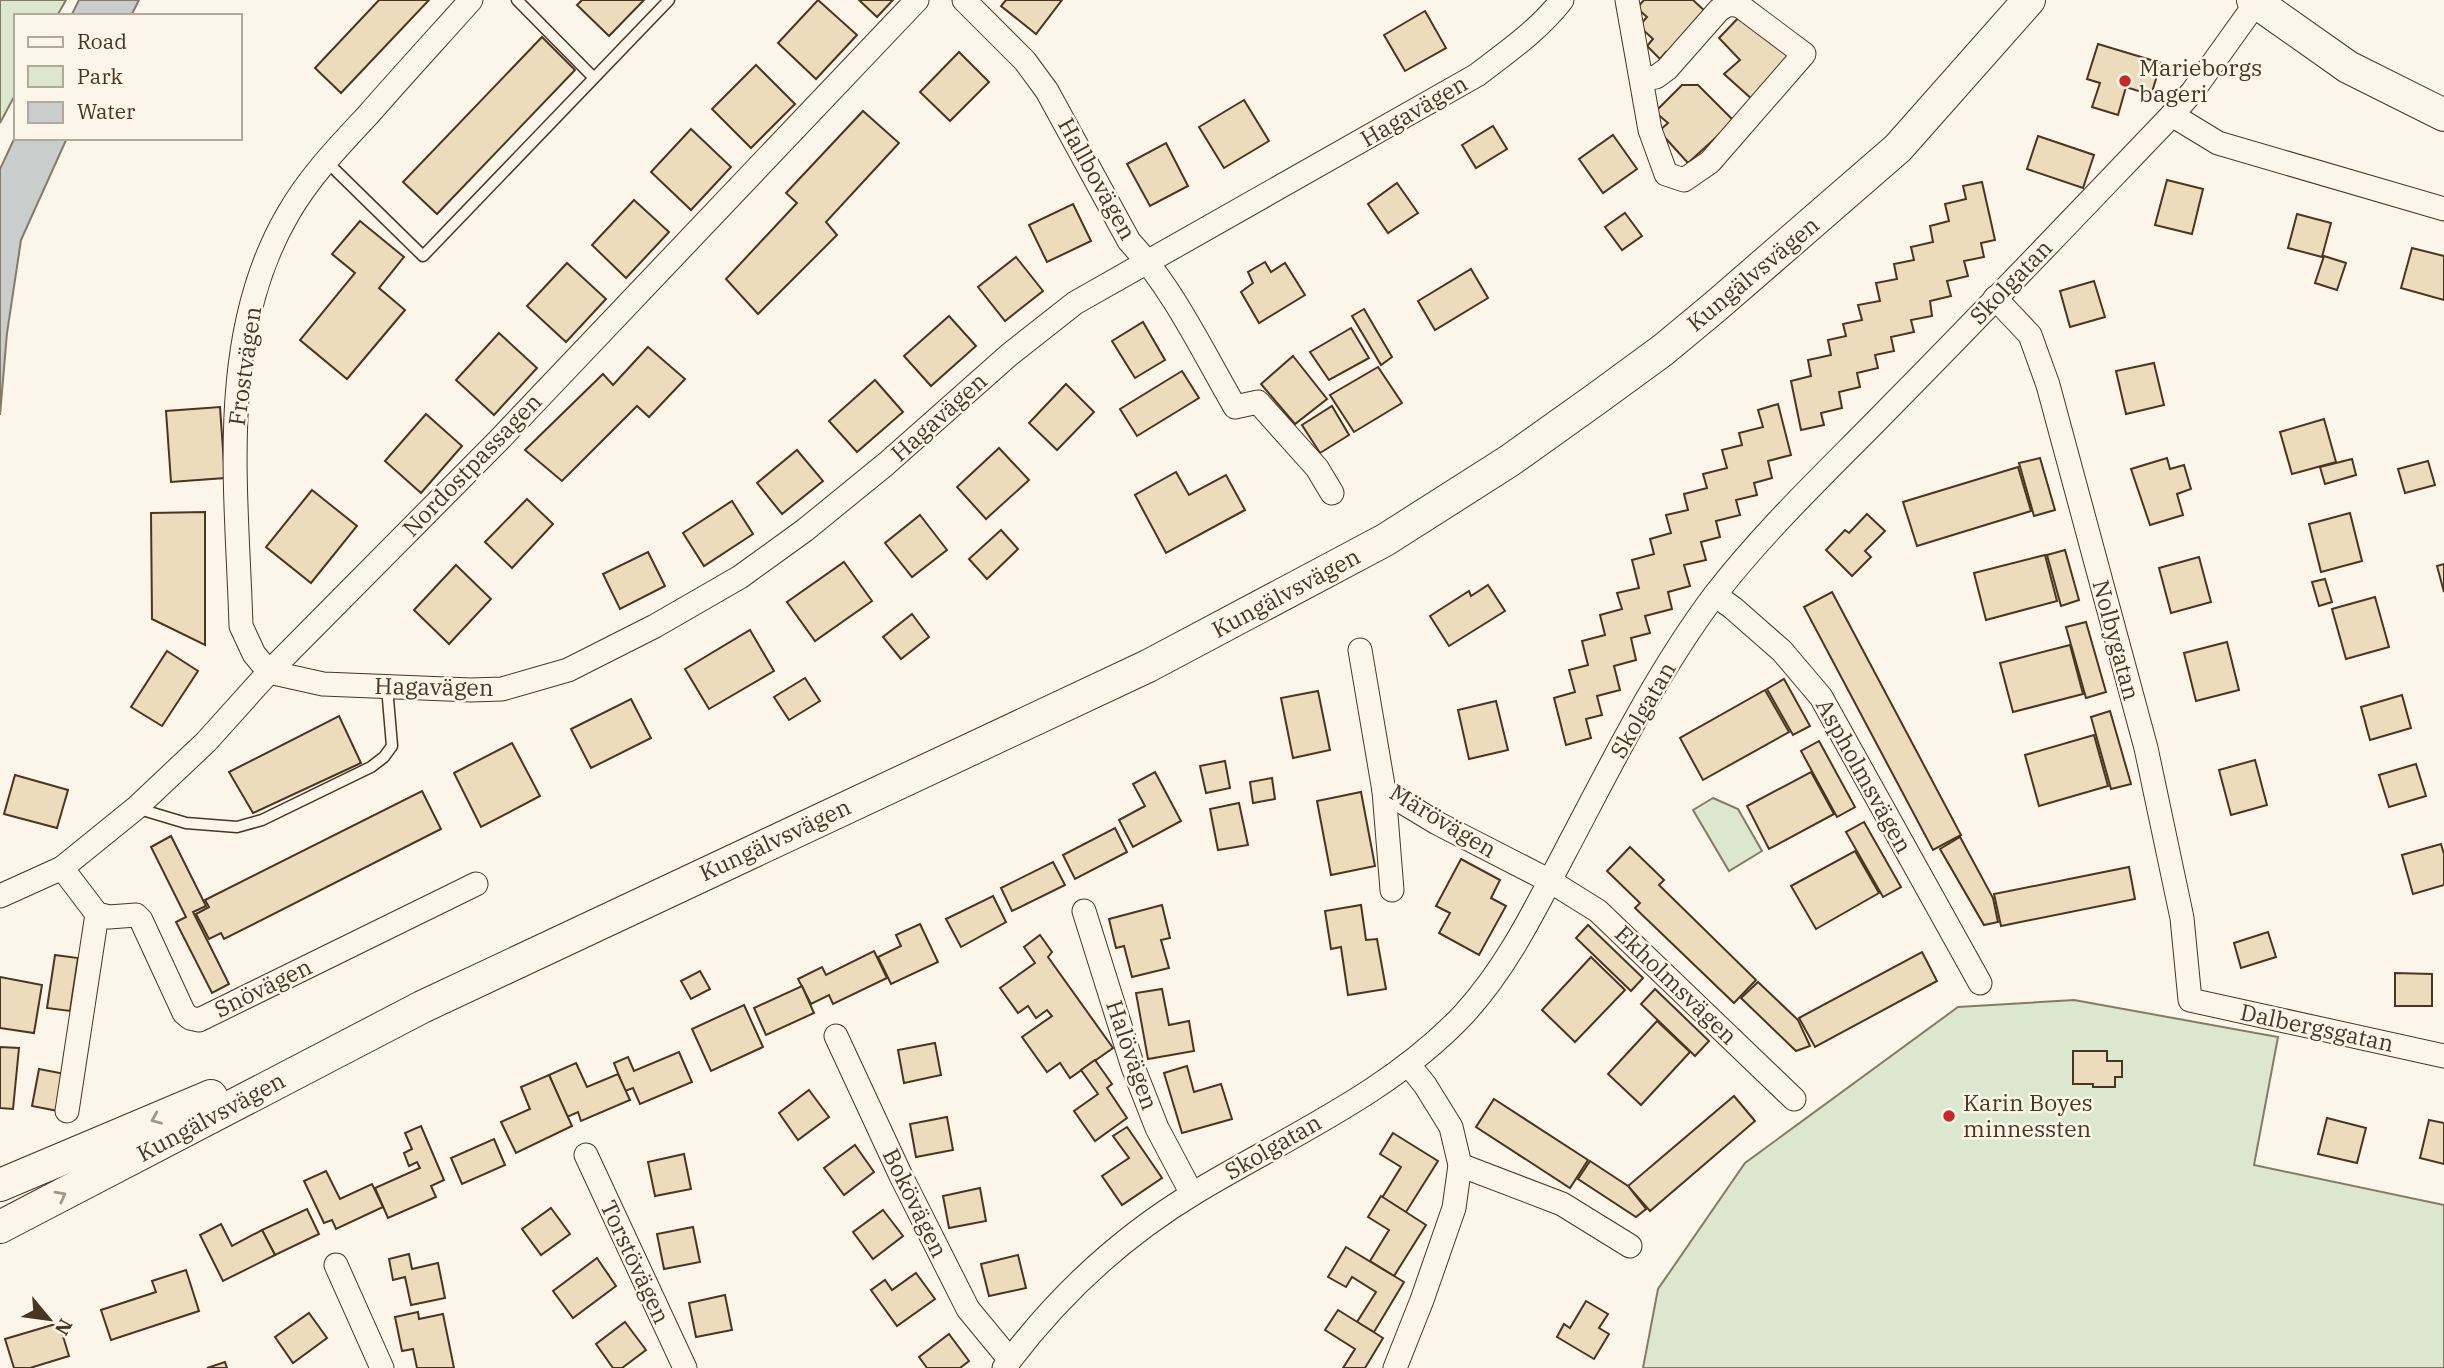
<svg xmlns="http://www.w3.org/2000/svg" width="2444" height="1368" font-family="'IBM Plex Serif',serif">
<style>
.green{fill:#dce7d0;stroke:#887966;stroke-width:2}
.water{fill:#c9cecd;stroke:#887966;stroke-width:2}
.building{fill:#ecdcbc;stroke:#4a3520;stroke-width:2}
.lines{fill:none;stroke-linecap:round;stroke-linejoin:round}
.lane-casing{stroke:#4a3520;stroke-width:13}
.street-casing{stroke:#4a3520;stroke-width:25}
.secondary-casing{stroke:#4a3520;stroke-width:34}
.lane{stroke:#fbf6e9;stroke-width:10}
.street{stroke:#fbf6e9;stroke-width:23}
.secondary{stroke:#fbf6e9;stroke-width:32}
.oneway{stroke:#a29684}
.poi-dot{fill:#c62828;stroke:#fbf6e9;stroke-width:2.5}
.labels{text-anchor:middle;stroke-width:5;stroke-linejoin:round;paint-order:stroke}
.poi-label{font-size:23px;fill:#4a3520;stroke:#fbf6e9;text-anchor:start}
.street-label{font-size:23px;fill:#4a3520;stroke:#fbf6e9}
</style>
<rect width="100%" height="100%" fill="#fbf6e9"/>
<!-- green -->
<g class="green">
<polygon points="0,0 66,0 57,16 16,16 16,93 0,123"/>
<polygon points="1713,798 1738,809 1762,851 1729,871 1693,810"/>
<polygon points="2074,1000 2278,1037 2254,1165 2444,1205 2444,1368 1643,1368 1658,1289 1745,1163 1958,1007"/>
</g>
<!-- water -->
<g class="water">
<polygon points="79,0 139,0 131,16 71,16"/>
<polygon points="16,135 16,138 67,138 21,240 7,333 0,415 0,169"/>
</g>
<!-- building -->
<g class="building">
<polygon points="379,0 429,0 341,93 315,68"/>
<polygon points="582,0 644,0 609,36 577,5"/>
<polygon points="818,0 857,35 816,79 778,43"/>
<polygon points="859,0 893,0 877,17"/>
<polygon points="1006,0 1062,0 1036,34 1001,6"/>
<polygon points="1644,0 1693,0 1707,13 1669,55 1666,52 1660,59 1647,46 1653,39 1639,26 1647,17 1637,8"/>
<polygon points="1425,11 1446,48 1405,71 1384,35"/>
<polygon points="1743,13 1793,57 1753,100 1724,74 1740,60 1719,38"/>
<polygon points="542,37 575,70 437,214 403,182"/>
<polygon points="2098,44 2161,63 2151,95 2126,87 2118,115 2092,107 2100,83 2087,79"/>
<polygon points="959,52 989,82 950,121 920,92"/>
<polygon points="756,65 795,104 751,148 712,109"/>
<polygon points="1682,85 1698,85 1734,121 1688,163 1659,131 1668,123 1655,112"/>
<polygon points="1244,100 1269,141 1224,168 1199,127"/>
<polygon points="863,111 899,143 826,222 837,235 758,314 726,279 797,203 786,193"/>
<polygon points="1493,126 1507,149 1476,168 1462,145"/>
<polygon points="691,129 731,167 691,210 651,172"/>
<polygon points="1613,135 1637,169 1603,193 1579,159"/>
<polygon points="2038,136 2094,155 2083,188 2027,169"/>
<polygon points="1166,143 1188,186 1150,206 1127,164"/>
<polygon points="2167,180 2203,189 2192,234 2155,225"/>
<polygon points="1982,182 1995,240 1981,243 1984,257 1964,261 1968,276 1947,281 1951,296 1930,301 1932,316 1911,320 1914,332 1891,337 1894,351 1875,355 1878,368 1857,373 1860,387 1839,392 1842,408 1821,413 1824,425 1801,430 1791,381 1811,376 1808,360 1831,355 1828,340 1846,336 1843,324 1862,320 1858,305 1880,301 1876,283 1897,279 1894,264 1914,260 1911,247 1933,242 1930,226 1949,221 1945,204 1966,199 1963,186"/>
<polygon points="1397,183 1418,213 1388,233 1368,204"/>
<polygon points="634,200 669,232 626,278 592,245"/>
<polygon points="1073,204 1091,241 1047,262 1029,225"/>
<polygon points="1625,213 1642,236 1622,250 1605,227"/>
<polygon points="2297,214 2331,223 2322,257 2288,248"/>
<polygon points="360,221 404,257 379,288 405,310 347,379 300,340 355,273 332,254"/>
<polygon points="2412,248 2444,256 2444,300 2401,288"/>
<polygon points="2324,256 2346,263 2337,290 2315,283"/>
<polygon points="1016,257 1043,291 1005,321 978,287"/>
<polygon points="1265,262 1271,272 1285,263 1305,295 1259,323 1241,292 1253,283 1248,272"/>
<polygon points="567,263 606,299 566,342 527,306"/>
<polygon points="1471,269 1488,298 1435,330 1418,301"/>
<polygon points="2094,281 2105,317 2070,327 2060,291"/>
<polygon points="1364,309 1392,357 1381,365 1352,316"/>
<polygon points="949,316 976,346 931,386 904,356"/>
<polygon points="1143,322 1165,360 1135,378 1112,341"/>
<polygon points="1351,328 1369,358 1329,380 1310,352"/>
<polygon points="499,333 537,368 494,415 456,380"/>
<polygon points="648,347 685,379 649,417 637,406 562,481 525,450 603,374 613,385"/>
<polygon points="1293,356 1327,399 1295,424 1261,384"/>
<polygon points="2154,363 2164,405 2126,414 2116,371"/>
<polygon points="1378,367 1402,403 1354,432 1330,395"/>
<polygon points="1182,371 1199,398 1137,436 1120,409"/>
<polygon points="875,380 903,412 857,452 829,421"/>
<polygon points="1066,384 1094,412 1057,450 1029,423"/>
<polygon points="1778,404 1791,455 1768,461 1772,478 1754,483 1757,495 1736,500 1740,515 1716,521 1720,537 1701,542 1706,560 1684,565 1690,586 1668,592 1672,609 1645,616 1650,633 1631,638 1636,660 1614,666 1620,690 1597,696 1602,715 1586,719 1591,738 1566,745 1554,698 1575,692 1569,670 1588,665 1582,641 1605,635 1600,615 1622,609 1617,593 1639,588 1632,560 1654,554 1650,539 1671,533 1666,515 1688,510 1684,494 1707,488 1703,474 1727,468 1722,450 1742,445 1739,433 1763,427 1758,410"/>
<polygon points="1332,406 1349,435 1320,453 1302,425"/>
<polygon points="220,407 225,478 171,482 166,411"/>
<polygon points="426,414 462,446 421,493 385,461"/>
<polygon points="2324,419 2336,462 2292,474 2280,432"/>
<polygon points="999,448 1029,480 986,519 957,487"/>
<polygon points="797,450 823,481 782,514 757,483"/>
<polygon points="2040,458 2055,510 2034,516 2019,463"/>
<polygon points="2167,458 2170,469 2184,465 2191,489 2177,494 2183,515 2150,525 2131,469"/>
<polygon points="2352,459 2356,475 2325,484 2320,467"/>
<polygon points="2428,461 2435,485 2405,493 2398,469"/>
<polygon points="2018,467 2031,511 1917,546 1903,502"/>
<polygon points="1176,472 1189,495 1226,475 1245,510 1166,553 1135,495"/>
<polygon points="312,490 357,526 311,583 266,547"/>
<polygon points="527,499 553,524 512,568 485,542"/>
<polygon points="732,501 753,534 704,566 683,533"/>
<polygon points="205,512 205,645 152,619 151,513"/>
<polygon points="2350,513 2362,561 2321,572 2309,524"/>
<polygon points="1867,514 1885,531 1865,551 1871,557 1852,576 1826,550 1845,530 1849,533"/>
<polygon points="920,515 947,550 912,577 885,543"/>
<polygon points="1001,530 1018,549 987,579 969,559"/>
<polygon points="2065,550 2079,600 2061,606 2047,555"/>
<polygon points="648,552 665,586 620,609 603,574"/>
<polygon points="2045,555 2057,601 1986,620 1974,573"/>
<polygon points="2199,557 2211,602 2171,613 2159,568"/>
<polygon points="844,562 872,601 815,641 787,602"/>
<polygon points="2444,564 2444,592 2437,566"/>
<polygon points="456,565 491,599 449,644 414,610"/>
<polygon points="2325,579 2332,602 2319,606 2312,582"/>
<polygon points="1488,585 1505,611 1449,646 1430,616 1469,591 1471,596"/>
<polygon points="1832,592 1961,835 1933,850 1804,607"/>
<polygon points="2375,597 2389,647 2346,659 2332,609"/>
<polygon points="912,614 929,637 901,659 883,637"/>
<polygon points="2086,622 2106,692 2086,698 2066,627"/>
<polygon points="750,630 774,671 709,709 685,669"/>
<polygon points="2227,642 2239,690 2196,701 2184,653"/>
<polygon points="2070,645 2083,694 2013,712 2000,663"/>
<polygon points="167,651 198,671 162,726 131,707"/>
<polygon points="805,678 820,701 789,720 774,697"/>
<polygon points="1784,679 1810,726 1793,735 1767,689"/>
<polygon points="1765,690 1789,732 1703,780 1680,738"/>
<polygon points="1318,691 1330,750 1293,758 1281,698"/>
<polygon points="2402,695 2411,728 2370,740 2361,707"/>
<polygon points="631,699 651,738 591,768 571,729"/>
<polygon points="1496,701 1508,750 1469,759 1458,710"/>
<polygon points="2110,711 2131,784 2111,789 2091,717"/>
<polygon points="339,716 361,763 253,813 229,772"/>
<polygon points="2094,735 2108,786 2039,806 2025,755"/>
<polygon points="1819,741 1855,807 1837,817 1801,751"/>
<polygon points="512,743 540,796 481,827 454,773"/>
<polygon points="2255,760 2267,805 2231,815 2219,770"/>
<polygon points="1225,761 1230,788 1206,793 1200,766"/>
<polygon points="2416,764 2426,796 2389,807 2379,775"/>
<polygon points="1155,772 1181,821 1133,847 1119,820 1145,806 1133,784"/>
<polygon points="1811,772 1834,814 1769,849 1747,806"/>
<polygon points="15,775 68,790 57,828 4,814"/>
<polygon points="1272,778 1275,799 1253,803 1250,782"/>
<polygon points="422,791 441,829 224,939 221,933 209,939 196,914 209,907 205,900"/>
<polygon points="1361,792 1375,866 1331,875 1317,801"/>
<polygon points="1239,803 1248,845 1218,850 1210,809"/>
<polygon points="1864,822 1901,887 1883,897 1846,832"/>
<polygon points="1115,828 1127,852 1075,879 1063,855"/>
<polygon points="171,836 206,906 193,912 229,984 212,993 176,922 186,917 151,847"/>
<polygon points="1960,837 1993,898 1998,922 1984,925 1940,849"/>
<polygon points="2441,844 2444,854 2444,885 2413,894 2402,855"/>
<polygon points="1630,847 1664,880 1659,885 1756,980 1734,1003 1635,908 1640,903 1607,871"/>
<polygon points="1855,851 1879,893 1816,929 1791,886"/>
<polygon points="1461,859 1500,880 1491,898 1506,906 1479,955 1439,933 1450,913 1436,906"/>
<polygon points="1053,862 1065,885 1012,911 1001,888"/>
<polygon points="2129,867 2135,899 2001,926 1994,894"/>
<polygon points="993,896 1006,922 961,947 946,919"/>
<polygon points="1162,905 1170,938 1161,940 1169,968 1132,977 1124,946 1116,948 1109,919"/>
<polygon points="1361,905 1366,940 1377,939 1386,989 1348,995 1341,947 1331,949 1325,911"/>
<polygon points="920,924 938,962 891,984 878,957 901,946 896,935"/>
<polygon points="1588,925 1643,978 1631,991 1576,938"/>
<polygon points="2268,932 2276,957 2241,968 2234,943"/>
<polygon points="1040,935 1052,952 1048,957 1113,1048 1070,1078 1060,1063 1047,1072 1022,1037 1052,1016 1047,1010 1036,1018 1028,1006 1018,1013 1000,988 1035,963 1024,947"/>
<polygon points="874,951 887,978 833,1004 829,995 811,1004 798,979 822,967 826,975"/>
<polygon points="1922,952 1937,981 1815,1047 1799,1018"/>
<polygon points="55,955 78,958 70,1011 47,1008"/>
<polygon points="1591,957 1625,990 1575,1042 1542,1010"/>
<polygon points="700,971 710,989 691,999 681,981"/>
<polygon points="2395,973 2432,974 2432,1006 2395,1006"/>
<polygon points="0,977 42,985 34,1033 0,1028"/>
<polygon points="1758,982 1798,1020 1810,1046 1796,1051 1741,998"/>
<polygon points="802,986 814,1013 766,1035 754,1008"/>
<polygon points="1162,989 1169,1025 1189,1021 1194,1051 1148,1059 1136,993"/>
<polygon points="1655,989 1709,1041 1695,1056 1641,1004"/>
<polygon points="744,1005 763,1047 711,1071 692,1029"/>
<polygon points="1657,1021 1690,1052 1641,1105 1608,1074"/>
<polygon points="935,1043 941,1075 904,1083 898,1050"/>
<polygon points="0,1047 19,1048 13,1109 0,1108"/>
<polygon points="2073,1051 2107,1051 2107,1061 2122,1061 2122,1077 2115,1077 2115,1087 2093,1087 2093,1084 2073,1084"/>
<polygon points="679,1052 692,1082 640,1104 633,1088 625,1091 614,1063 628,1057 634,1071"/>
<polygon points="1095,1060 1112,1084 1107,1088 1127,1118 1095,1141 1074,1111 1098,1094 1081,1070"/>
<polygon points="576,1063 587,1087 618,1074 630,1100 581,1121 578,1112 567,1117 549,1075"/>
<polygon points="1187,1066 1194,1092 1221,1084 1232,1119 1182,1133 1164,1073"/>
<polygon points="39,1069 65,1074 58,1111 32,1106"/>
<polygon points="549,1075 572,1126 516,1153 501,1122 530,1109 521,1087"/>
<polygon points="809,1090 829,1117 798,1140 779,1113"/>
<polygon points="1734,1096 1755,1121 1650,1211 1628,1186"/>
<polygon points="1494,1099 1588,1160 1570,1188 1476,1127"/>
<polygon points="947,1117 953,1150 916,1157 910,1124"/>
<polygon points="2327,1118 2366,1128 2357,1163 2318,1154"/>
<polygon points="2429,1120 2444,1123 2444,1164 2420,1158"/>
<polygon points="421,1126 444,1180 431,1186 436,1197 388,1218 375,1188 420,1168 417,1162 409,1166 404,1153 412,1149 405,1133"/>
<polygon points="1127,1127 1162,1178 1122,1205 1102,1176 1129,1158 1113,1136"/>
<polygon points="1393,1133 1438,1161 1406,1212 1382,1198 1401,1167 1380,1154"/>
<polygon points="494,1139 505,1165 462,1184 451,1158"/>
<polygon points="855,1145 874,1172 844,1195 824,1168"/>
<polygon points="684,1154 691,1189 655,1196 648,1162"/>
<polygon points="1590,1161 1628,1186 1646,1209 1636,1217 1578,1179"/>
<polygon points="326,1171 340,1199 372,1184 383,1207 336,1229 332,1220 324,1223 304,1181"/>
<polygon points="980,1188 986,1221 949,1228 943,1196"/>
<polygon points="1381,1196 1426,1225 1394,1276 1370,1261 1389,1230 1368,1217"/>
<polygon points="551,1208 570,1234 541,1255 522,1229"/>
<polygon points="307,1209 319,1234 275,1255 262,1230"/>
<polygon points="883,1210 903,1236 873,1259 853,1232"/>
<polygon points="221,1224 232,1246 262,1230 275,1255 223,1281 200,1235"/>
<polygon points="693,1227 700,1262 664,1269 657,1234"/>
<polygon points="1346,1247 1404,1282 1374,1332 1357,1322 1376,1292 1352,1277 1346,1287 1328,1277"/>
<polygon points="409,1254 412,1269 438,1263 445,1298 411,1305 405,1277 393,1280 389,1259"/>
<polygon points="1018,1255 1026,1288 989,1296 981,1264"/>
<polygon points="597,1258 616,1286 573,1318 553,1291"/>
<polygon points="186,1270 199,1311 111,1340 101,1310 156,1292 152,1281"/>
<polygon points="916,1273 935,1299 897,1326 871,1290 885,1280 892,1290"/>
<polygon points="725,1295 732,1330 696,1337 689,1303"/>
<polygon points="1586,1301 1608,1314 1599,1328 1609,1334 1594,1359 1557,1337 1564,1324 1570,1328"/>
<polygon points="1338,1310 1383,1338 1365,1368 1343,1368 1355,1349 1325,1330"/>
<polygon points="418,1312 419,1319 443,1314 454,1368 417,1368 413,1349 402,1351 395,1317"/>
<polygon points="309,1313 327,1338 293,1363 275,1337"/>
<polygon points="625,1322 646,1350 622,1368 613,1368 596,1344"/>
<polygon points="59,1323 69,1356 30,1368 14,1368 5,1339"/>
<polygon points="949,1334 969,1361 960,1368 927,1368 919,1357"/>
<polygon points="225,1362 227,1368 207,1368"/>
</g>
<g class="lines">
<!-- lane casing -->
<g class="lane-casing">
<g id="lane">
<polyline points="517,0 593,77"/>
<polyline points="326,161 423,256 669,0"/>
<polyline points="136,808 186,823 237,827 262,820 371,767 384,757 392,746 387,687"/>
</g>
</g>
<!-- street casing -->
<g class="street-casing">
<g id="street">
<path d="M964 0 1025 61 1047 91 1129 241C1173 288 1203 352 1235 407L1258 402 1317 468 1332 493"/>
<polyline points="1627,0 1650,130 1666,174 1684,180 1710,162 1804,54 1740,6 1729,4 1719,10 1667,69 1656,77 1642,79"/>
<polyline points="2172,115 2218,143 2444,209"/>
<polyline points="1995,298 2030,335 2048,385 2146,748 2182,918 2190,1000 2444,1056"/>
<polyline points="1715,595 1733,608 1782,651 1821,697 1980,983"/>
<polyline points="1360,650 1384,791 1437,823 1550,881 1598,911 1794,1099"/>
<path d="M269 672 323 684 471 690 502 689 568 670 655 626 740 577 805 530 886 464 1009 355 1075 303 1477 75C1507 52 1539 30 1562 0"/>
<path d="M269 672 254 654 241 626C237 490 216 337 288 214 309 177 339 146 368 115 402 76 437 38 471 0"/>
<polyline points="1384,791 1392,890"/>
<polyline points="62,868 97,914 109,917 136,915 141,920 184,1013 190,1018 199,1020 476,884"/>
<polyline points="0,896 62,868 136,808 206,742 269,672 498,441 917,0"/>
<polyline points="1084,911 1133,1067 1157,1128 1192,1194"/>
<polyline points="836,1036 901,1176 968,1309 1010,1360"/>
<polyline points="67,1111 97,914"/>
<polyline points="586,1155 685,1368"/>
<polyline points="1460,1165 1562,1204 1630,1246"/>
<polyline points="336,1265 382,1368"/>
<path d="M1004 1368C1056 1298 1121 1237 1196 1192 1287 1137 1390 1093 1464 1014 1508 966 1535 909 1565 852 1611 765 1655 675 1714 596 1767 527 1833 466 1893 404 1987 309 2079 212 2172 115L2193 91 2256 3"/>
<polyline points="1395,1368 1422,1300 1454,1208 1460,1165 1451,1127 1425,1085 1408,1064"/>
</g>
</g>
<!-- secondary casing -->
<g class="secondary-casing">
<g id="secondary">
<polyline points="2253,0 2348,67 2444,115"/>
<polyline points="0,1185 211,1096"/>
<polyline points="0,1227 422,1007 1148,666 1385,540 1509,461 1596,399 1663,350 1716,306 1898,148 2029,0"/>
</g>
</g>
<!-- lane -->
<use href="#lane" class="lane"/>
<!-- street -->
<use href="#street" class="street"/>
<!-- secondary -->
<use href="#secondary" class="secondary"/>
</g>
<!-- one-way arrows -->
<defs><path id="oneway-chevron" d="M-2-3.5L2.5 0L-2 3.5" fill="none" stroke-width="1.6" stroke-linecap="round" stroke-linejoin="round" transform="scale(1.75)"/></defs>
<g class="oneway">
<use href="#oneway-chevron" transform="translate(156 1119) rotate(157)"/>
<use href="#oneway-chevron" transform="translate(61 1196) rotate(-28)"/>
</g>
<!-- markers -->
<g class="poi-dot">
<circle cx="2125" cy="81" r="7"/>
<circle cx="1949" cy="1116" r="7"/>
</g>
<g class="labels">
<!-- poi labels -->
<g class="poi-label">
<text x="2139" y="76">Marieborgs<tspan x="2139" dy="26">bageri</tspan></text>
<text x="1963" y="1111">Karin Boyes<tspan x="1963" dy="26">minnessten</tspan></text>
</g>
<!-- street labels -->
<g class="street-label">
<text transform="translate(1414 111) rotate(-30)" y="8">Hagavägen</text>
<text transform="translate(1097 179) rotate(61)" y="8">Hallbovägen</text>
<text transform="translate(1753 274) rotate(-40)" y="8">Kungälvsvägen</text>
<text transform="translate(2011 282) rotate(-46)" y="8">Skolgatan</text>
<text transform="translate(245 366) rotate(-82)" y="8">Frostvägen</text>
<text transform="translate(939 417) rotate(-42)" y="8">Hagavägen</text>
<text transform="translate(472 465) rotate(-46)" y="8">Nordostpassagen</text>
<text transform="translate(1286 593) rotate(-28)" y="8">Kungälvsvägen</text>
<text transform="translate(2116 640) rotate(75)" y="8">Nolbygatan</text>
<text transform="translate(434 687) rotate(1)" y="8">Hagavägen</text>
<text transform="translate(1643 710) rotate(-60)" y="8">Skolgatan</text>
<text transform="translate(1864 776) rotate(61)" y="8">Aspholmsvägen</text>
<text transform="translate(1443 821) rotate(31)" y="8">Märövägen</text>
<text transform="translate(775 840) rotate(-25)" y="8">Kungälvsvägen</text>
<text transform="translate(1676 985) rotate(44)" y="8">Ekholmsvägen</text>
<text transform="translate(263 988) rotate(-26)" y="8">Snövägen</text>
<text transform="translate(2317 1028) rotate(12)" y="8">Dalbergsgatan</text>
<text transform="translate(1132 1055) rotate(71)" y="8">Halövägen</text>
<text transform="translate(211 1117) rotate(-28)" y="8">Kungälvsvägen</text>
<text transform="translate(1273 1147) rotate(-30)" y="8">Skolgatan</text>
<text transform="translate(915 1203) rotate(64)" y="8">Bokövägen</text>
<text transform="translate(635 1262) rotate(65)" y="8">Torstövägen</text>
</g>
</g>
<!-- legend -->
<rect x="14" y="14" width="228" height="126" fill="#fbf6e9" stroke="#b4a999" stroke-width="2"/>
<rect x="28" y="37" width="35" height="10" fill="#fbf6e9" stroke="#b4a999" stroke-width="2"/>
<text x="77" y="49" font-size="21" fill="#4a3520">Road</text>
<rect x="28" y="66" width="35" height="21" fill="#dce7d0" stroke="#b4a999" stroke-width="2"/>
<text x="77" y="84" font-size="21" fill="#4a3520">Park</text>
<rect x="28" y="102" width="35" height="21" fill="#c9cecd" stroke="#b4a999" stroke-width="2"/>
<text x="77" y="119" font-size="21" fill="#4a3520">Water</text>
<!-- north arrow -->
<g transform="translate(49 1319) rotate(119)" stroke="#fbf6e9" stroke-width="5" paint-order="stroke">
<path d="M0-5L12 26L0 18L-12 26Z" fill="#4a3520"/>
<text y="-10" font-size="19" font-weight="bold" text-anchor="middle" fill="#4a3520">N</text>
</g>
</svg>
